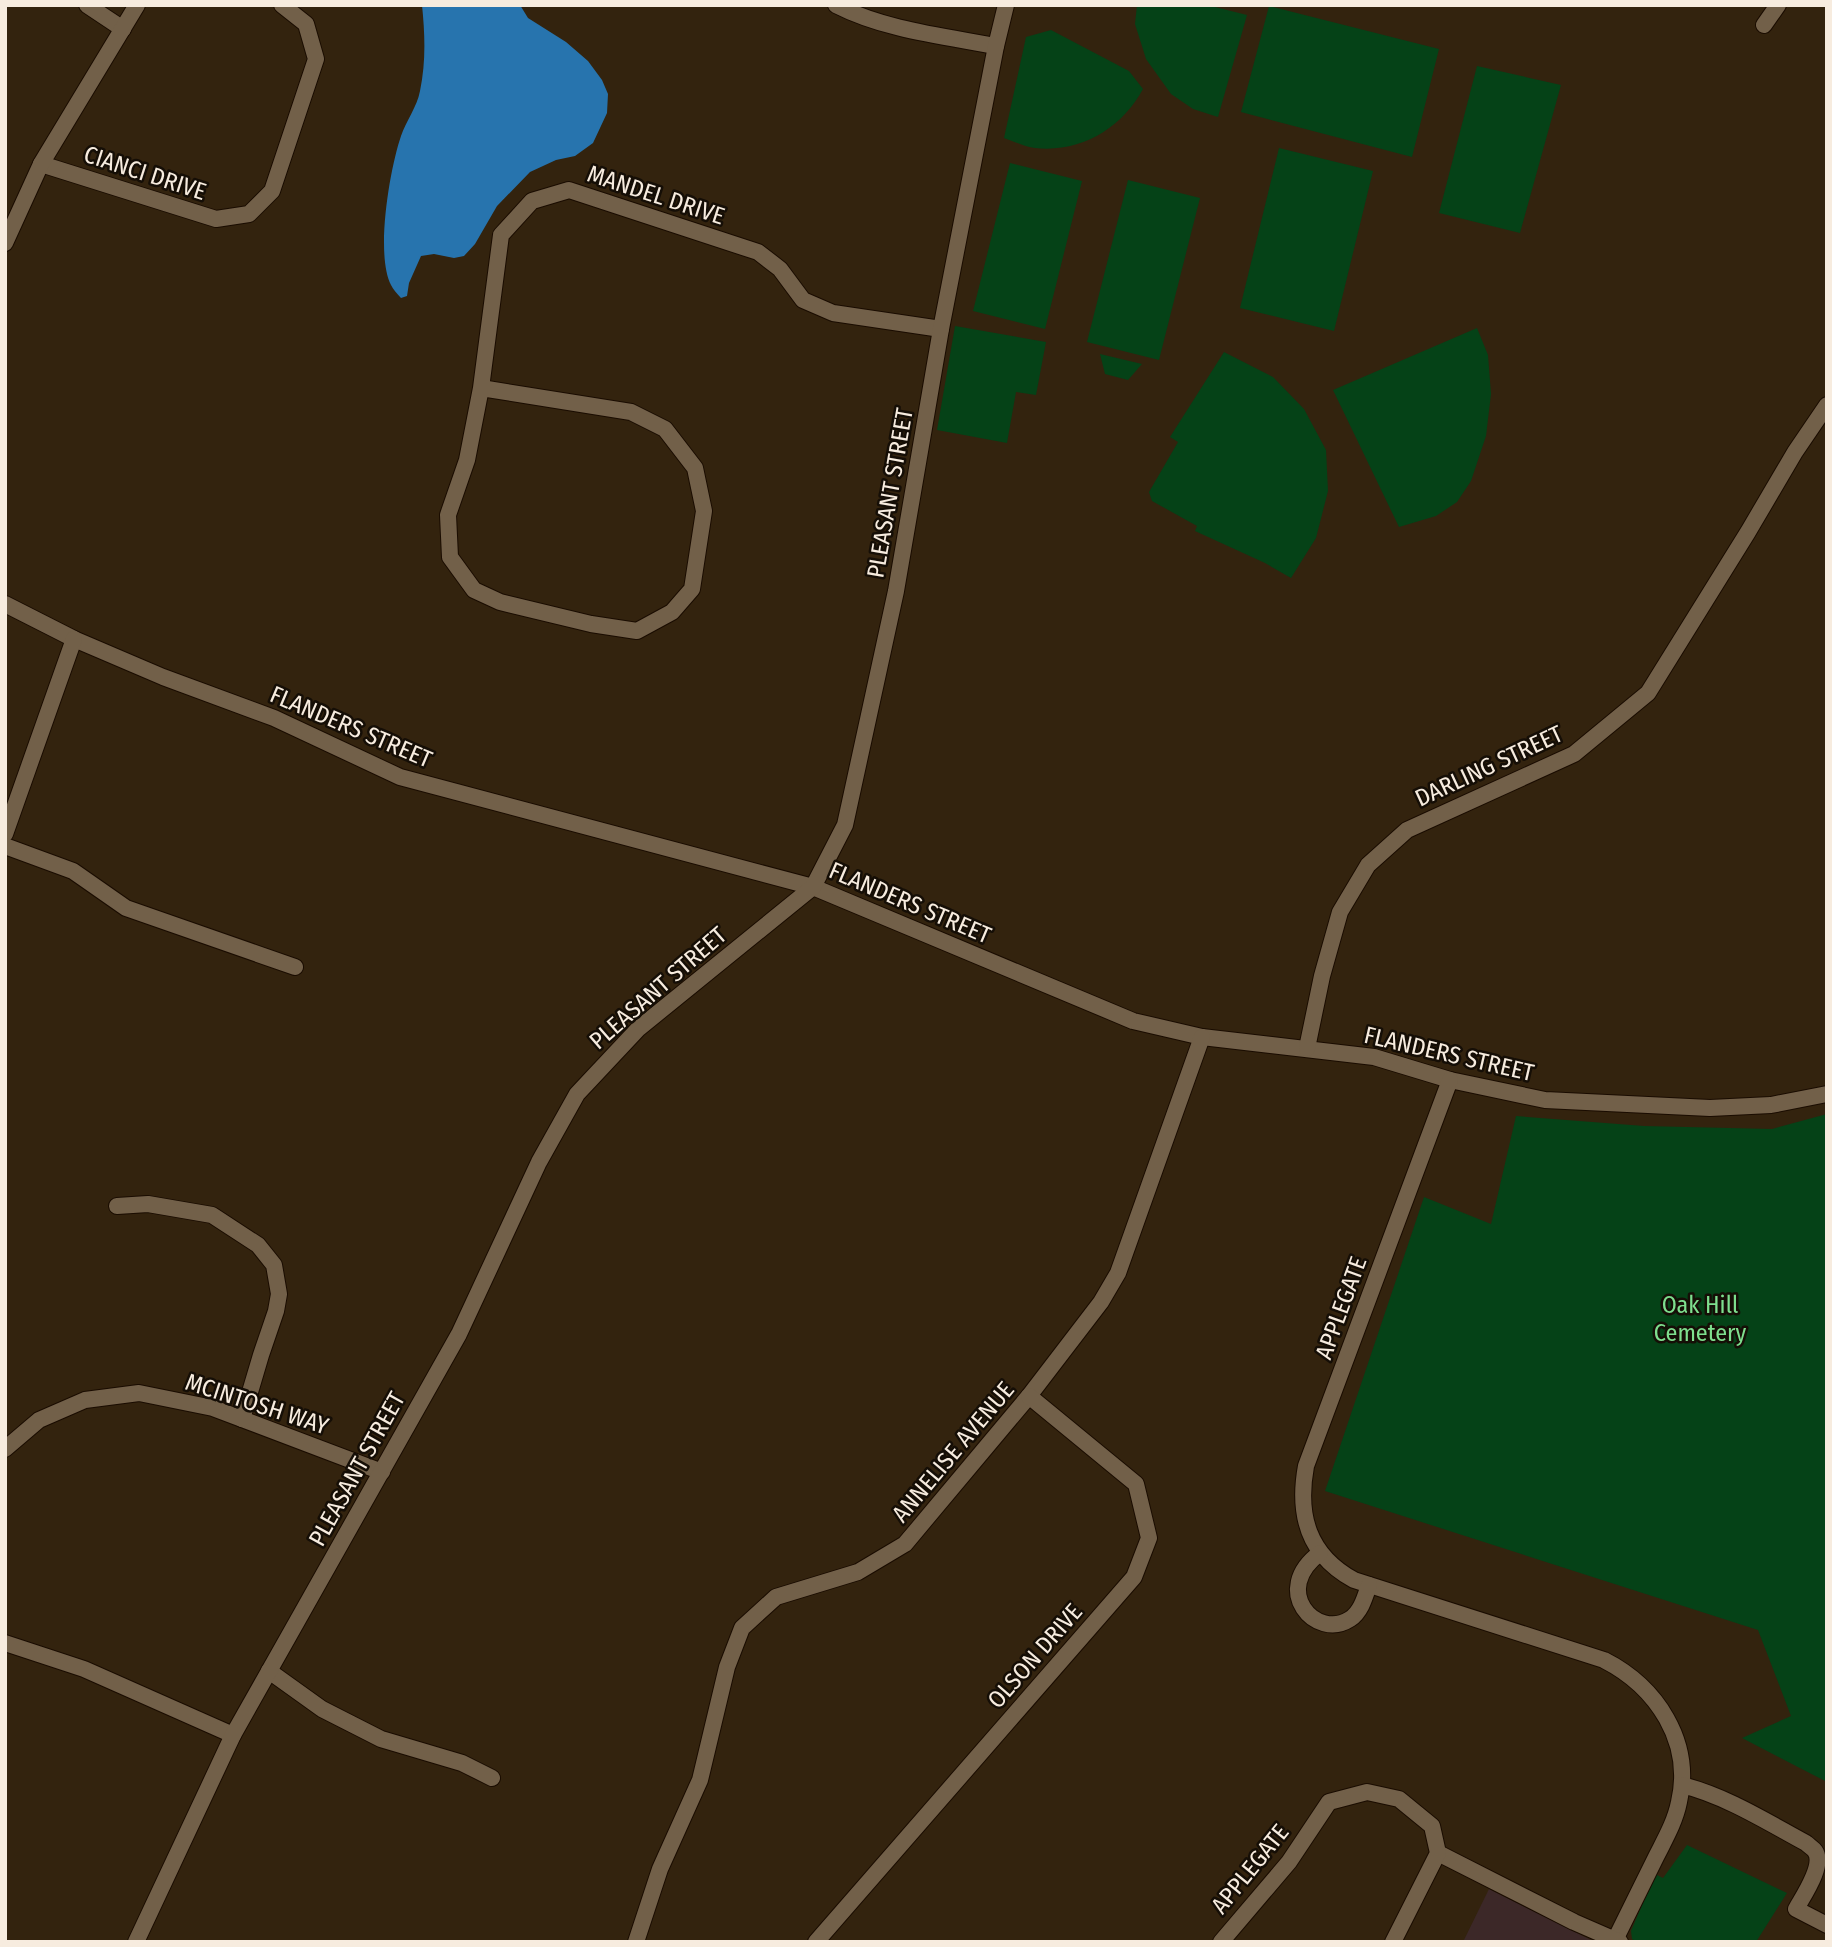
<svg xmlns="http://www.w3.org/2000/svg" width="1832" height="1947" font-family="'Fira Sans Condensed',sans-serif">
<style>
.commercial{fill:#3c2828}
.green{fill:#054217}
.water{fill:#2774ae}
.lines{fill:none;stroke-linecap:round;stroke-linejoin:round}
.minor-casing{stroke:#1a0c00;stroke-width:18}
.minor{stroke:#726049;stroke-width:16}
.labels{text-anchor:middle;stroke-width:5;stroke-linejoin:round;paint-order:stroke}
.street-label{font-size:24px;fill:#f7ecdf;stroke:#150e06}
.park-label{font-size:24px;fill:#7edf8e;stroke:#150e06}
</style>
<rect width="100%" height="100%" fill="#33230e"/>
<!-- commercial -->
<polygon class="commercial" points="1489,1889 1595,1942 1463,1942"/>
<!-- green -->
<g class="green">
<polygon points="1137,5 1207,5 1247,15 1218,117 1193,109 1171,94 1146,59 1135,24"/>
<polygon points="1269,6 1439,49 1412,157 1241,112"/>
<path d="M1051 30 1129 71 1143 89C1122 128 1081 153 1035 148 1025 147 1013 141 1004 138L1026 37Z"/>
<polygon points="1477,66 1561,85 1520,233 1439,213"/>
<polygon points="1279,148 1373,171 1334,331 1240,308"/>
<polygon points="1010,163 1082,181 1045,329 973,311"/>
<polygon points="1128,180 1200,198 1159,360 1087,342"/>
<polygon points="955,326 1046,342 1036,395 1016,392 1007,443 937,430"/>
<polygon points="1477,328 1488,355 1491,394 1486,436 1471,481 1457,502 1436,516 1399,527 1333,390"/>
<polygon points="1224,352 1273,377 1304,409 1326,450 1328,491 1316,538 1291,578 1265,563 1195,531 1197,526 1152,501 1149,492 1178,442 1170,437"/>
<polygon points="1100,354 1142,364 1128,380 1105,374"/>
<polygon points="1827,1114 1827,1782 1742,1738 1791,1716 1758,1630 1325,1491 1424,1197 1491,1224 1516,1116 1644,1126 1772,1129"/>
<polygon points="1687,1845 1787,1893 1756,1942 1636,1942 1632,1939 1631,1931 1655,1874 1663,1878"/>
</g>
<!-- water -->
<path class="water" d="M422 5H520L528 18 566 42 588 61 602 80 608 94 607 113 593 143 575 156 556 160 530 172 497 206 475 244 464 256 454 258 434 254 421 256 409 283 407 296 401 298C397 294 393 289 391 285 375 254 390 168 401 136 406 121 417 107 420 91 426 62 425 35 422 5Z"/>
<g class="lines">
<!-- minor casing -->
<g class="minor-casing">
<g id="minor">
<polyline points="87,5 123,29"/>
<path d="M836 5C885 30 943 36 996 46"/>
<polyline points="1764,25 1778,5"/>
<polyline points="41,164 216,219 249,214 272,191 316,59 306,24 282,5"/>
<polyline points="5,243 41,164 137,5"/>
<polyline points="481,388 631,412 665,429 695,468 704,511 692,589 672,612 637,631 591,624 500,602 474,590 450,557 448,515 467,460 481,388 501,235 532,201 569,190 758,252 780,269 803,300 833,313 941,329"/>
<polyline points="5,604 74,639 163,677 274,718 400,777 813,887 1133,1021 1202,1037 1374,1057 1450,1080 1545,1100 1710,1108 1771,1105 1827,1094"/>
<polyline points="5,834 74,639"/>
<polyline points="5,846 73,871 126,908 295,967"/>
<polyline points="1307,1048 1322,976 1340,912 1368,865 1407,830 1574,754 1648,693 1748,532 1795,452 1827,405"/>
<path d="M1450 1080 1306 1466C1297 1515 1308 1555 1354 1580L1604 1660C1657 1687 1693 1742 1679 1802 1675 1822 1665 1839 1656 1857 1642 1885 1629 1912 1615 1940"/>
<polyline points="117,1206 148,1204 212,1215 258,1245 274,1265 279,1294 276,1311 261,1355 242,1419"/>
<polyline points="5,1449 39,1420 85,1400 139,1393 213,1408 382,1472"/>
<path d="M1320 1553C1270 1590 1316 1641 1350 1619 1361 1612 1365 1597 1369 1585"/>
<polyline points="5,1643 84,1669 233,1735"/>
<polyline points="269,1671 322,1709 381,1739 462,1763 492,1778"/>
<path d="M1682 1785C1726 1796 1767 1822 1806 1843 1809 1846 1813 1848 1815 1851 1825 1865 1803 1896 1796 1909L1827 1925"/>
<polyline points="1438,1853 1574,1922 1620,1942"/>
<polyline points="136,1942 233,1735 459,1334 539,1162 577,1094 638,1029 813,887 845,825 896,591 941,329 996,46 1006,5"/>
<polyline points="636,1942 660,1869 700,1780 727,1667 742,1628 776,1597 858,1572 905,1544 1029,1396 1101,1302 1118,1273 1202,1037"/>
<polyline points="816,1942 1134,1577 1149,1538 1136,1484 1029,1396"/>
<polyline points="1221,1942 1289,1862 1329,1802 1367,1792 1399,1799 1432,1826 1438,1853 1393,1942"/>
</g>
</g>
<!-- minor -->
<use href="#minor" class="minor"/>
</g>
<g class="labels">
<!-- street labels -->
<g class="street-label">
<text transform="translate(145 173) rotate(18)" y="8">CIANCI DRIVE</text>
<text transform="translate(656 195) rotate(18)" y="8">MANDEL DRIVE</text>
<text transform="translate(890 493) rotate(-80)" y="8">PLEASANT STREET</text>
<text transform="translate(351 727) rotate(23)" y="8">FLANDERS STREET</text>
<text transform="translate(1489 766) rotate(-25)" y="8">DARLING STREET</text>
<text transform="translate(910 903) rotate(23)" y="8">FLANDERS STREET</text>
<text transform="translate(658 988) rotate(-41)" y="8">PLEASANT STREET</text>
<text transform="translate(1449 1054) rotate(13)" y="8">FLANDERS STREET</text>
<text transform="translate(1341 1308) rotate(-70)" y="8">APPLEGATE</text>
<text transform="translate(257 1404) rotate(18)" y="8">MCINTOSH WAY</text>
<text transform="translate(953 1452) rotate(-50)" y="8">ANNELISE AVENUE</text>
<text transform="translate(357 1469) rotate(-61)" y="8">PLEASANT STREET</text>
<text transform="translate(1035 1656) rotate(-49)" y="8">OLSON DRIVE</text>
<text transform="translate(1250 1869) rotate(-51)" y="8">APPLEGATE</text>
</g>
<!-- park labels -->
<g class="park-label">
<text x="1700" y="1313">Oak Hill<tspan x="1700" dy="28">Cemetery</tspan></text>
</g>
</g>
<!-- border -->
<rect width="1832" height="1947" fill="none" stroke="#f7ecdf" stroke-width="14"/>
</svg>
